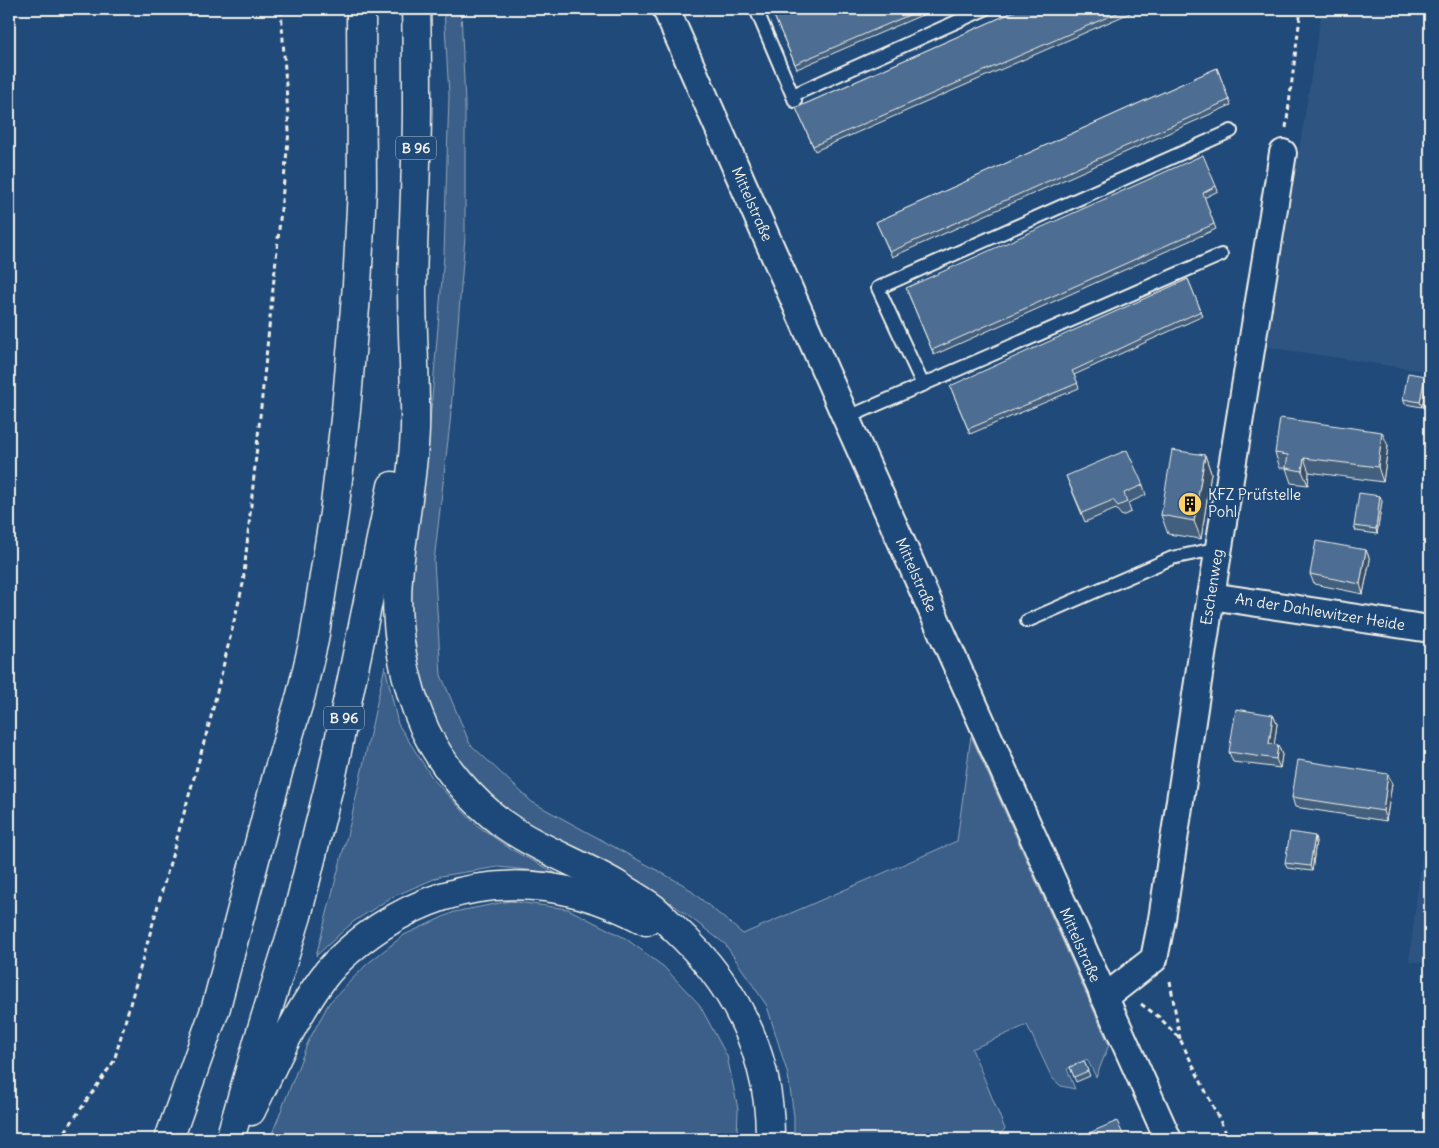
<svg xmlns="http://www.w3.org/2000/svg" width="1439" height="1148" font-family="Delius,sans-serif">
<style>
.built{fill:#2d5581}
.green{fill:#3a5f88;stroke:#97a8b8}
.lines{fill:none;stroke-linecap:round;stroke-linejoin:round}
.service-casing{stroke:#f4f1e8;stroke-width:16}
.minor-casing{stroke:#f4f1e8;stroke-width:30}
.trunk-casing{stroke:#f4f1e8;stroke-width:31}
.path{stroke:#f4f1e8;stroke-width:3;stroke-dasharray:5 4;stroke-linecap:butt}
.service{stroke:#1f4a7a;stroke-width:12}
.minor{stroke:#1f4a7a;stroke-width:26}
.trunk{stroke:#1f4a7a;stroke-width:28}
.wall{fill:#425f7e;stroke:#f4f1e8}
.shaded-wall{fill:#364d66;stroke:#f4f1e8}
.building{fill:#4d6e92;stroke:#f4f1e8}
.labels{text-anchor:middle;stroke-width:4;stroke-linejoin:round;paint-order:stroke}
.shield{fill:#1f4a7a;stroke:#b4bfc7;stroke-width:1}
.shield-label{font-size:14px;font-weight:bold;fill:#f4f1e8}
.street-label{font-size:15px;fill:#f4f1e8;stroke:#1f4a7a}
.poi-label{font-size:15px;fill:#f4f1e8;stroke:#1f4a7a;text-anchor:start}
</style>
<rect width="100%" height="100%" fill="#1f4a7a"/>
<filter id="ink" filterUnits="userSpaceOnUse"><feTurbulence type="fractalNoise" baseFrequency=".02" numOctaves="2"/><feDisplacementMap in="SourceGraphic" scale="10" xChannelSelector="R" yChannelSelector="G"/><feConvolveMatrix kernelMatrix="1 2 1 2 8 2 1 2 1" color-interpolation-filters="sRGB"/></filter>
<g filter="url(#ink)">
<!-- built -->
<g class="built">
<polygon points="1322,9 1430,9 1430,372 1267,347"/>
<polygon points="1430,789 1430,964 1409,961"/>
</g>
<!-- green -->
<g class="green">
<polygon points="444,9 461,9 465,105 465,237 450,423 434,561 441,675 470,744 532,802 684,885 743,934 957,841 971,736 1109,1045 1096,1077 1087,1059 1067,1069 1075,1089 1061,1086 1052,1078 1027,1025 972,1049 1005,1129 995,1139 794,1139 794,1116 788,1075 767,1006 725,944 671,903 602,863 533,828 496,803 456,760 432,714 416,666 410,610 413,557 430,422 444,255 449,95"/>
<polygon points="385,666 398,724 433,779 475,824 512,850 556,873 498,867 441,876 392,897 353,922 316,956 351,820"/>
<polygon points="510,901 568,909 625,938 664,967 699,1004 727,1056 738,1109 737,1139 270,1139 308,1042 329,1003 367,964 404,935 454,912"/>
</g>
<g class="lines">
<!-- service casing -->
<g class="service-casing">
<g id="service">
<polyline points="756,9 795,101"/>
<polyline points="793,95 985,9"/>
<polyline points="923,385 878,288 1231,131"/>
<polyline points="846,418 1221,255"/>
<polyline points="1027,621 1172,558 1219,548"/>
</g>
</g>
<!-- minor casing -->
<g class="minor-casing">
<g id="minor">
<polyline points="666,9 846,418 1168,1139"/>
<polyline points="1211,596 1430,629"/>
<polyline points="1103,995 1117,988 1154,959 1162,919 1211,596 1283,153"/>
</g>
</g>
<!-- trunk casing -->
<g class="trunk-casing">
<g id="trunk">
<path d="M416 9C417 41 417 74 417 106 417 167 413 227 412 287 412 335 416 383 415 430 413 480 402 529 398 578 394 629 404 683 425 730 442 766 471 800 503 824 538 849 580 863 617 885 628 892 640 899 650 906 659 912 666 921 674 928 735 985 771 1054 770 1139"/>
<path d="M251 1111C273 1066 293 1019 323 978 338 958 359 941 380 927 464 872 558 873 646 921"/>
<polyline points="169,1139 216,1007 278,772 301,695 314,640 334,513 346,410 357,285 362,189 361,9"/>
<polyline points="230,1139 259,1038 297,916 333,770 392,486"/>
</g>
</g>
<!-- path -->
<g class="path">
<polyline points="1286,128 1301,9"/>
<polyline points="1170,981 1180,1039"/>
<polyline points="1141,1004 1159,1017 1180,1039 1229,1139"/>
<polyline points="60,1139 114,1061 210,721 243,584 289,131 281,9"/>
</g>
<!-- service -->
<use href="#service" class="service"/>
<!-- minor -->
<use href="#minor" class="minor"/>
<!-- trunk -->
<use href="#trunk" class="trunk"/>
</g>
<!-- wall -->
<g class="wall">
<polygon points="771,9 936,9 797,69"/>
<polygon points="1020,9 1139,9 815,151 796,108"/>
<polygon points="1217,68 1231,105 892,257 876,222"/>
<polygon points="1216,186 1218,191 1204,198 1216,229 934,355 908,293"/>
<polygon points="1188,279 1203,316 1074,375 1079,388 970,434 952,391"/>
<polygon points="1425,376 1427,381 1422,407 1405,404 1403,399"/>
<polygon points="1388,446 1383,482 1309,472 1308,485 1291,483 1286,468 1280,468 1275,453"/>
<polygon points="1205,455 1211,473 1201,539 1168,534 1161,515"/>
<polygon points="1066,476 1143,485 1146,495 1128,503 1131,512 1122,516 1116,509 1085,522"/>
<polygon points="1382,501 1377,534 1356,531 1354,526"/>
<polygon points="1366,550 1370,560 1363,594 1314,584 1310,574"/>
<polygon points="1273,715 1277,724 1274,744 1278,745 1282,755 1280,768 1233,762 1229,752"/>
<polygon points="1392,784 1386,821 1295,807 1292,797"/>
<polygon points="1316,841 1312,871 1287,868 1285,863"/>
<polygon points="1084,1061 1090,1076 1076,1082 1070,1067"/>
</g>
<!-- shaded-wall -->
<g class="shaded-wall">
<polygon points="1425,376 1427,381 1422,407 1420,402"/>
<polygon points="1382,432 1388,446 1383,482 1378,467"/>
<polygon points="1205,455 1211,473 1201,539 1194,521"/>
<polygon points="1304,458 1309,472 1308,485 1302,471"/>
<polygon points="1380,496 1382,501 1377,534 1376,529"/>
<polygon points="1366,550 1370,560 1363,594 1360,584"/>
<polygon points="1273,715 1277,724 1273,753 1269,744"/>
<polygon points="1278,745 1282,755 1280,768 1276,759"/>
<polygon points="1388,774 1392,784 1386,821 1383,811"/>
<polygon points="1315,836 1316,841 1312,871 1310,866"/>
</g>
<!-- building -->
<g class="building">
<polygon points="771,9 923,9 795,64"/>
<polygon points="1020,9 1126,9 813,146 796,108"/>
<polygon points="1217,68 1229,100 890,252 876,222"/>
<polygon points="1203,155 1216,186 1203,193 1214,224 932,350 906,288"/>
<polygon points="1188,279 1201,311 1072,371 1078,383 968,429 950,386"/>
<polygon points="1408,373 1425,376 1420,402 1403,399"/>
<polygon points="1280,418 1382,432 1378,467 1304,458 1302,471 1286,468 1288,455 1275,453"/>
<polygon points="1127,450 1143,485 1124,493 1127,502 1118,506 1113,500 1082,513 1066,476"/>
<polygon points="1172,450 1205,455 1194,521 1161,515"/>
<polygon points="1359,493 1380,496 1376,529 1354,526"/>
<polygon points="1316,541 1366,550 1360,584 1310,574"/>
<polygon points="1236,709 1273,715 1269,744 1278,745 1276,759 1229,752"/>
<polygon points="1298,760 1388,774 1383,811 1292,797"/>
<polygon points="1290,832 1315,836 1310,866 1285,863"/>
<polygon points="1084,1061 1088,1071 1074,1077 1070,1067"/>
<polygon points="1117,1121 1125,1139 1075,1139"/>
</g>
</g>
<!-- icons -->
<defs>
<g id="building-disc" transform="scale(1.25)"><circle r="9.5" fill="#ffd166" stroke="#1f4a7a"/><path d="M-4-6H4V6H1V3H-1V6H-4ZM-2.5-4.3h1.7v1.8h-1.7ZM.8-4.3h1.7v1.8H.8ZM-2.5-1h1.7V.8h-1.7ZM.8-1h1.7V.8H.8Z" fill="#111"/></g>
</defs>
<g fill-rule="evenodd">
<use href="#building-disc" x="1190" y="504"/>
</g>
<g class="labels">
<!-- shield labels -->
<g class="shield">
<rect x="396" y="136.5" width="40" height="23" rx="4"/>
<rect x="324" y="706.5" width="40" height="23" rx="4"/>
</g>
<g class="shield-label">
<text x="416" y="153">B 96</text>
<text x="344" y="723">B 96</text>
</g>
<!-- street labels -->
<g class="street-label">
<text transform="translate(752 204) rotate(66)" y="5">Mittelstraße</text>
<text transform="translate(916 575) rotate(66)" y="5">Mittelstraße</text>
<text transform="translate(1212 587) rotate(-81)" y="5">Eschenweg</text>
<text transform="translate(1320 612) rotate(9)" y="5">An der Dahlewitzer Heide</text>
<text transform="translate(1080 945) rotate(66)" y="5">Mittelstraße</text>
</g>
<!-- poi labels -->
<g class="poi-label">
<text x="1208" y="500">KFZ Prüfstelle<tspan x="1208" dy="17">Pohl</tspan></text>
</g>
</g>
<!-- margin -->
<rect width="1439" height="1148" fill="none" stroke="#1f4a7a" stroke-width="30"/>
<rect x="15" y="15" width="1409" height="1118" fill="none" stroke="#f4f1e8" stroke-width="2" filter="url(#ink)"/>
</svg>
